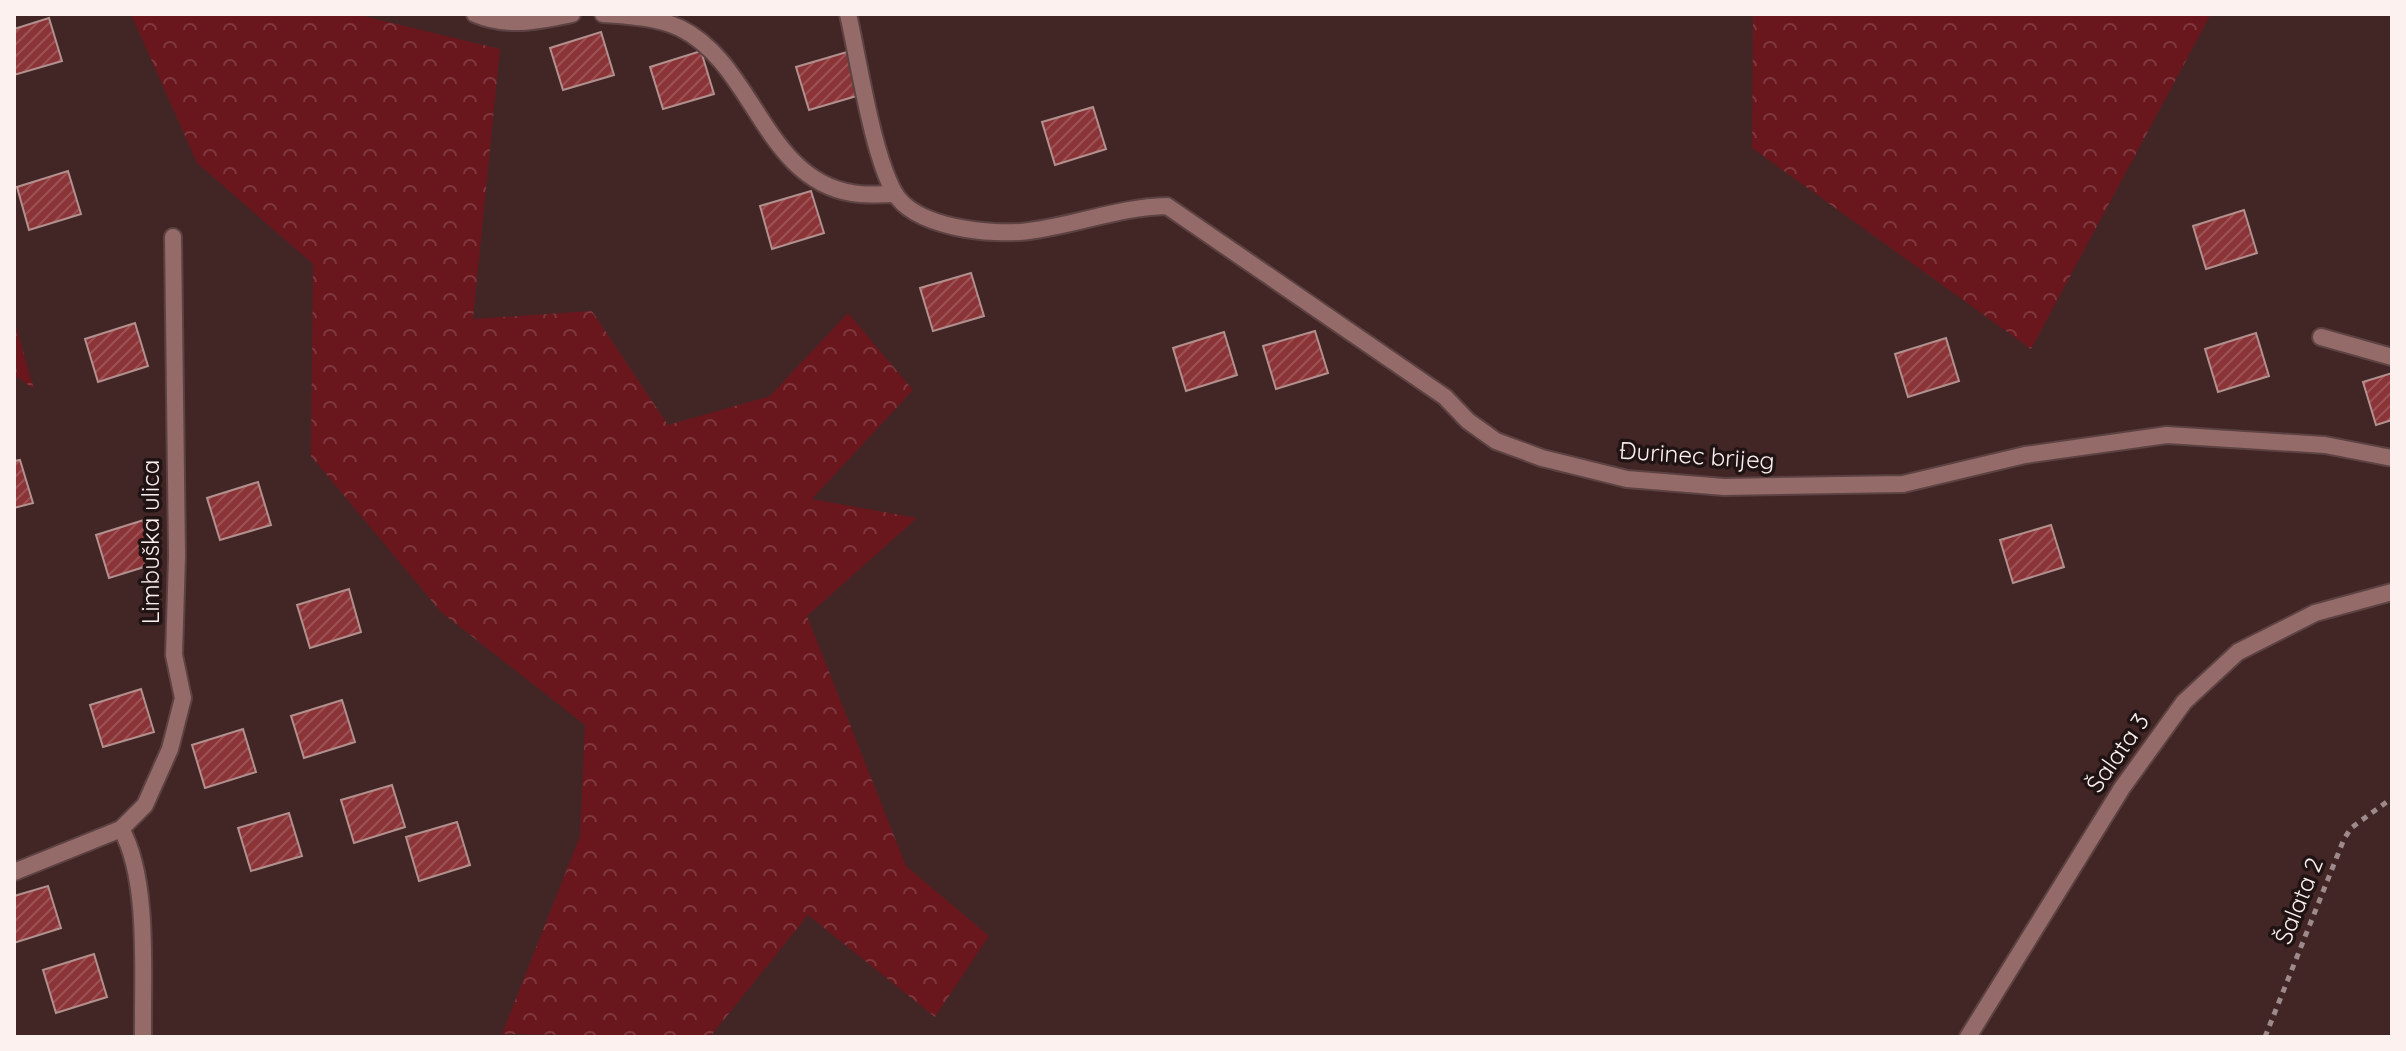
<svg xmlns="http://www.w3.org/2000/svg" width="2406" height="1051" font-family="Quicksand,sans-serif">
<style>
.forest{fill:url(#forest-crowns)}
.building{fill:url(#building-hatch);stroke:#b2908e;stroke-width:2}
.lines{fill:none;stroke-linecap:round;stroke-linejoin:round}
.street-casing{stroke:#5c4242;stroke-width:20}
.path{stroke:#9e8a8a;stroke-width:5;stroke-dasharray:6 6;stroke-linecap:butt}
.street{stroke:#946b69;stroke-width:16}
.labels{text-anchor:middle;stroke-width:7;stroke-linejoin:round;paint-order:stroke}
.street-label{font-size:24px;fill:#fdf1f0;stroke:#201313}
</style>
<defs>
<pattern id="forest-crowns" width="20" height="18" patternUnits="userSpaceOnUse" patternTransform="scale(2)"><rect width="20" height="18" fill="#69161d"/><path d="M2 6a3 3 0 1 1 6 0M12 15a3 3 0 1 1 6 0" fill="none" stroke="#7f383e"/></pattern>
<pattern id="building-hatch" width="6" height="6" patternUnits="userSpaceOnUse" patternTransform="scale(2)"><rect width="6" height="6" fill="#8b3437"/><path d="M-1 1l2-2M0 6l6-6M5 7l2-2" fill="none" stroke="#9c5254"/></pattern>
</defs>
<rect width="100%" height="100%" fill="#422626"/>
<!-- forest -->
<g class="forest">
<polygon points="131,14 355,14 500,49 473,319 592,311 668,425 770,396 848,313 913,390 812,499 917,518 807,616 906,866 989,936 935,1017 808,915 710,1037 502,1034 580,836 585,725 441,612 311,456 313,264 197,163"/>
<polygon points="1753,14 2211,14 2031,349 1752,148"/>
<polygon points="14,320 34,389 14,375"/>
</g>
<!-- building -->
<g class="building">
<polygon points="49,18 62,61 14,75 14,29"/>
<polygon points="601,32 614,75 563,90 550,48"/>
<polygon points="701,51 714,94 663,109 650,67"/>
<polygon points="847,52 860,95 809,110 796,67"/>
<polygon points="1093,107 1106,149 1055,165 1042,122"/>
<polygon points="68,171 81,214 29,230 17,187"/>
<polygon points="811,191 824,233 772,249 760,206"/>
<polygon points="2244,210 2257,253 2206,269 2193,226"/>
<polygon points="971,273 984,316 933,331 920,288"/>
<polygon points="135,323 148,366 98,382 85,339"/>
<polygon points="1315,331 1328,373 1276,389 1263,346"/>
<polygon points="1224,332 1237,375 1186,391 1173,348"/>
<polygon points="2256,333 2269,376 2218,392 2205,349"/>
<polygon points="1946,338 1959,381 1908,397 1895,354"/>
<polygon points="2392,373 2392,420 2376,425 2363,382"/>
<polygon points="20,460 33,503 14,508 14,461"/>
<polygon points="258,482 271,525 220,540 207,498"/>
<polygon points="147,519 160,562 109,578 96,535"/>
<polygon points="2051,525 2064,567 2013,583 2000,540"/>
<polygon points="349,589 361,632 310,648 297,605"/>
<polygon points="141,689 154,732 103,747 90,705"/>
<polygon points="342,700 355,742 304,758 291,716"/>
<polygon points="243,729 256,772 205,788 192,745"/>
<polygon points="392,785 405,827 354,843 341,800"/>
<polygon points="289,813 302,856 251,871 238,828"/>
<polygon points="457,822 470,865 419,881 406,837"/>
<polygon points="48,886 61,928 14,943 14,896"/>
<polygon points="94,954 107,997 56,1013 43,970"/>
</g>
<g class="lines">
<!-- street casing -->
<g class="street-casing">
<g id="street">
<path d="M475 14C507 28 538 21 572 14"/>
<path d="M603 14C629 16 656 17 680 28 754 64 764 179 852 193 866 196 881 194 895 194"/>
<path d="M848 14C859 62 872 152 894 192 914 228 992 236 1029 231 1076 225 1120 207 1167 206L1445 397 1468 421 1496 441 1542 458 1627 479 1724 487 1903 484 2025 455 2167 435 2325 445 2392 458"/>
<polyline points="2321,337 2392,357"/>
<polyline points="121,829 145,805 170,749 183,698 174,655 177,556 173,237"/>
<path d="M14 872 121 829C150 879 142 979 143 1037"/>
<polyline points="1968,1037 2122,788 2184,702 2238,652 2315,613 2392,592"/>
</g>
</g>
<!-- path -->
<polyline class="path" points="2265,1037 2344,839 2351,828 2392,798"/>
<!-- street -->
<use href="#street" class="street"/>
</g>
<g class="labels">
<!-- street labels -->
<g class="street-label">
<text transform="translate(1697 456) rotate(4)" y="8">Đurinec brijeg</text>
<text transform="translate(151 542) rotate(-90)" y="8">Limbuška ulica</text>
<text transform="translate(2118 753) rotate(-55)" y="8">Šalata 3</text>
<text transform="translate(2299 901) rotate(-68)" y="8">Šalata 2</text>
</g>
</g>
<!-- border -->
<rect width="2406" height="1051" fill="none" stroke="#fdf1f0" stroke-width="32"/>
</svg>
